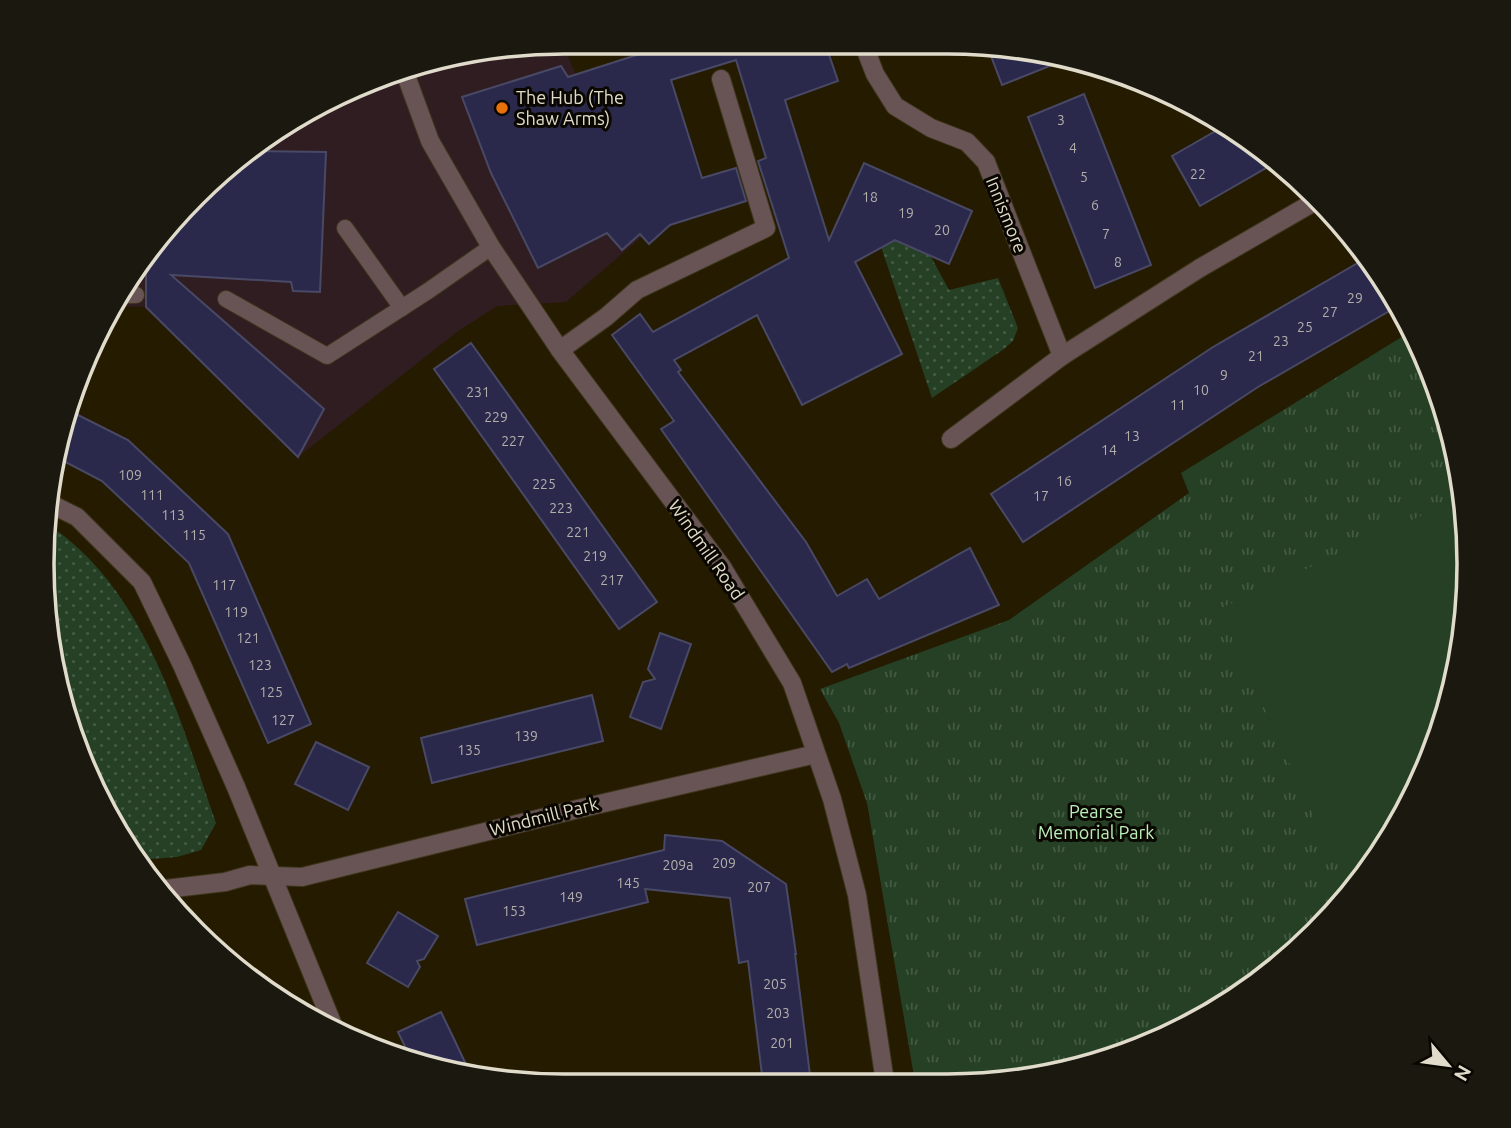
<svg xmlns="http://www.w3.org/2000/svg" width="1511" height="1128" font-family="Ubuntu,sans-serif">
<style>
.commercial{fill:#301d21}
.grass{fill:url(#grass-dots)}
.park{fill:url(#park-tufts)}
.pitch{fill:#254025}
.building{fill:#2a294b;stroke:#494966;stroke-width:2}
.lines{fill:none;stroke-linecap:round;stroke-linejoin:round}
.lane-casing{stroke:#3e361c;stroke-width:18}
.street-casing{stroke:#3e361c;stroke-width:20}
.lane{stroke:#685454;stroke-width:16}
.street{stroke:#685454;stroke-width:18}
.food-dot{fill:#e8710a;stroke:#0a0700;stroke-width:2.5}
.labels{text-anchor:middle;stroke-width:6;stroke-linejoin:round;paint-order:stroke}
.number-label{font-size:14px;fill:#b2aeaa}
.poi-label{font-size:18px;fill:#e0dbca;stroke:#0a0700;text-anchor:start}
.street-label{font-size:18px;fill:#e0dbca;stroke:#0a0700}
.park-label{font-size:18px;fill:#baeeb9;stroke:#0a0700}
.rim{fill:none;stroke:#e0dbca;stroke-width:3.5}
</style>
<defs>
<pattern id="grass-dots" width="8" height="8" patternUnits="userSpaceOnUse" patternTransform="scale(1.75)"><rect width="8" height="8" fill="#254025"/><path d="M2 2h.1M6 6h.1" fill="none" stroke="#445b43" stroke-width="1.8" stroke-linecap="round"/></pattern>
<pattern id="park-tufts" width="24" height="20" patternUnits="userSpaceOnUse" patternTransform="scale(1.75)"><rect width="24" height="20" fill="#254025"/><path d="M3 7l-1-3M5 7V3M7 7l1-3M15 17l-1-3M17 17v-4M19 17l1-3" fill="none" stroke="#445b43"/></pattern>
</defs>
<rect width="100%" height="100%" fill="#241b00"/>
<!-- commercial -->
<polygon class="commercial" points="564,42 584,42 565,49 613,164 666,216 566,302 497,306 457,332 298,457 146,307 115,306 195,195 303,112 429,60"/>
<!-- grass -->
<g class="grass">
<polygon points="876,232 930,255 949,290 998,278 1018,328 1013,341 1004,349 932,398"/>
<path d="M48 527C60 531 68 539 78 548 153 617 183 729 216 823L201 850 177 857 138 860 70 732 43 599Z"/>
</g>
<!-- park -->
<polygon class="park" points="1413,330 1451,429 1468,530 1464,633 1441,732 1399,825 1339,908 1264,978 1146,1046 1016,1081 915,1082 867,803 839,723 820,689 1009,620 1189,493 1181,473"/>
<!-- pitch -->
<polygon class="pitch" points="1462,497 1468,530 1464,633 1441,732 1399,825 1390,838 1335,863 1219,609"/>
<!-- building -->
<g class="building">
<polygon points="677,42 825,43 838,81 785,100 829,240 864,163 972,211 949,264 895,240 855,262 902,354 802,405 757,315 674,360 681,370 678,372 806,542 837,596 867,579 879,599 970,548 999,605 849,668 847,664 832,672 661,429 674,421 612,335 640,314 653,332 789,258 758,161 766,158 736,60 671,80 702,178 736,168 746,201 670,225 649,244 640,234 622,250 607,233 538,268 491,173 462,97 561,66 568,77"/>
<polygon points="1011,48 1070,58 1002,85 991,56"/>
<polygon points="1084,94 1151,265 1095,288 1028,117"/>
<polygon points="1226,125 1237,130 1273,164 1200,206 1172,156"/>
<polygon points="253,151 326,152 320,292 293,291 291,282 171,275 324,409 298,457 146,307 146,274 139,273 195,195"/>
<polygon points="1368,257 1398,306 1258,387 1023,542 991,494 1213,347"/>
<polygon points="471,343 657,602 619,629 434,369"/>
<polygon points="70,411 128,440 228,534 311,724 268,743 189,563 102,481 54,456"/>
<polygon points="660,633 691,644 661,729 630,717 643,682 655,679 648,669"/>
<polygon points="592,695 603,741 432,783 421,738"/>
<polygon points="316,742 369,767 348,810 295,784"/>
<polygon points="665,835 722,841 786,884 796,954 795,954 811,1083 763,1083 748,961 739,963 730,898 645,889 648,902 477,945 465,899 664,850"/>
<polygon points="398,912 438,936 424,959 417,961 420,967 408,987 367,963"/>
<polygon points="441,1012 454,1039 471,1075 429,1068 412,1061 398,1032"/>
</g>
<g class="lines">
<!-- lane casing -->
<g class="lane-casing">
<g id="lane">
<polyline points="345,228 402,308"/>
<polyline points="123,295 136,295"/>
<polyline points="226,299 327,356 428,291 491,247"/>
</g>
</g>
<!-- street casing -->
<g class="street-casing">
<g id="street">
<polyline points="863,43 875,74 895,106 931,128 967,142 986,162 1062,356 1200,268 1314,202"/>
<polyline points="404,70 430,141 491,247 560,350 722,567 792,683 832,799 857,895 885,1082"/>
<polyline points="560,350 606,317 637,290 766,228 721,79"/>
<polyline points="951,439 1062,356"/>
<polyline points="49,503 77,517 142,582 182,665 236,787 335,1030"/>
<polyline points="157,890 225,882 250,875 302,877 578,809 816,754"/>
</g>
</g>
<!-- lane -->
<use href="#lane" class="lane"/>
<!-- street -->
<use href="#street" class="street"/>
</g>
<!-- markers -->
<circle class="food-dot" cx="502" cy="108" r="7"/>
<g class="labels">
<!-- number labels -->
<g class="number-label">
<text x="1061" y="125">3</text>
<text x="1073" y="153">4</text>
<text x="1198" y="179">22</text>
<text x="1084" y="182">5</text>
<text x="870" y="202">18</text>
<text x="1095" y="210">6</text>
<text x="906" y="218">19</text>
<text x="942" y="235">20</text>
<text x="1106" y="239">7</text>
<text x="1118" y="267">8</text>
<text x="1355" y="303">29</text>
<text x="1330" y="317">27</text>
<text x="1305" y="332">25</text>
<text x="1281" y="346">23</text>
<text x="1256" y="361">21</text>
<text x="1224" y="380">9</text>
<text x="1201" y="395">10</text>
<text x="478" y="397">231</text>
<text x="1178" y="410">11</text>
<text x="496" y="422">229</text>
<text x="1132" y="441">13</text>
<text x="513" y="446">227</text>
<text x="1109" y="455">14</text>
<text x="130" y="480">109</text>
<text x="1064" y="486">16</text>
<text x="544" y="489">225</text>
<text x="152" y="500">111</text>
<text x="1041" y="501">17</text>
<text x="561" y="513">223</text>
<text x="173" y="520">113</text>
<text x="578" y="537">221</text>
<text x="194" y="540">115</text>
<text x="595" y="561">219</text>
<text x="612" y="585">217</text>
<text x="224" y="590">117</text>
<text x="236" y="617">119</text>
<text x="248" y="643">121</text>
<text x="260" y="670">123</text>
<text x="271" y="697">125</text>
<text x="283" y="725">127</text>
<text x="526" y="741">139</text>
<text x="469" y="755">135</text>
<text x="724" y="868">209</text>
<text x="678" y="870">209a</text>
<text x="628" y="888">145</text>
<text x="759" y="892">207</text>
<text x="571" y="902">149</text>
<text x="514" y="916">153</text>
<text x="775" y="989">205</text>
<text x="778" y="1018">203</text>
<text x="782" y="1048">201</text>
</g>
<!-- poi labels -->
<g class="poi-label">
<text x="516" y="104">The Hub (The<tspan x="516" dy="21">Shaw Arms)</tspan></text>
</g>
<!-- street labels -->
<g class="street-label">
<text transform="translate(1006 215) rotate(68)" y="6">Innismore</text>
<text transform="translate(706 550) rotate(55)" y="6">Windmill Road</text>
<text transform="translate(544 817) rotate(-14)" y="6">Windmill Park</text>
</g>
<!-- park labels -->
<g class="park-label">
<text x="1096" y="818">Pearse<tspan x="1096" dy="21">Memorial Park</tspan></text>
</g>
</g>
<!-- crop -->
<path d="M0 0H1511V1128H0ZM564 54H947A510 510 0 0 1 1457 564V564A510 510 0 0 1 947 1074H564A510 510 0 0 1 54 564V564A510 510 0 0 1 564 54Z" fill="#1b1810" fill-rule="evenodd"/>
<path class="rim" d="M564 54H947A510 510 0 0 1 1457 564V564A510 510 0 0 1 947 1074H564A510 510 0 0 1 54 564V564A510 510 0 0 1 564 54Z"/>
<!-- north arrow -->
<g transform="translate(1448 1065) rotate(119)" stroke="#0a0700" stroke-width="5" paint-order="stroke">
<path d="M0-5L12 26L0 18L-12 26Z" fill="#e0dbca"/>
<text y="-10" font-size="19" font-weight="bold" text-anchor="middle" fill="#e0dbca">N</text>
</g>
</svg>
